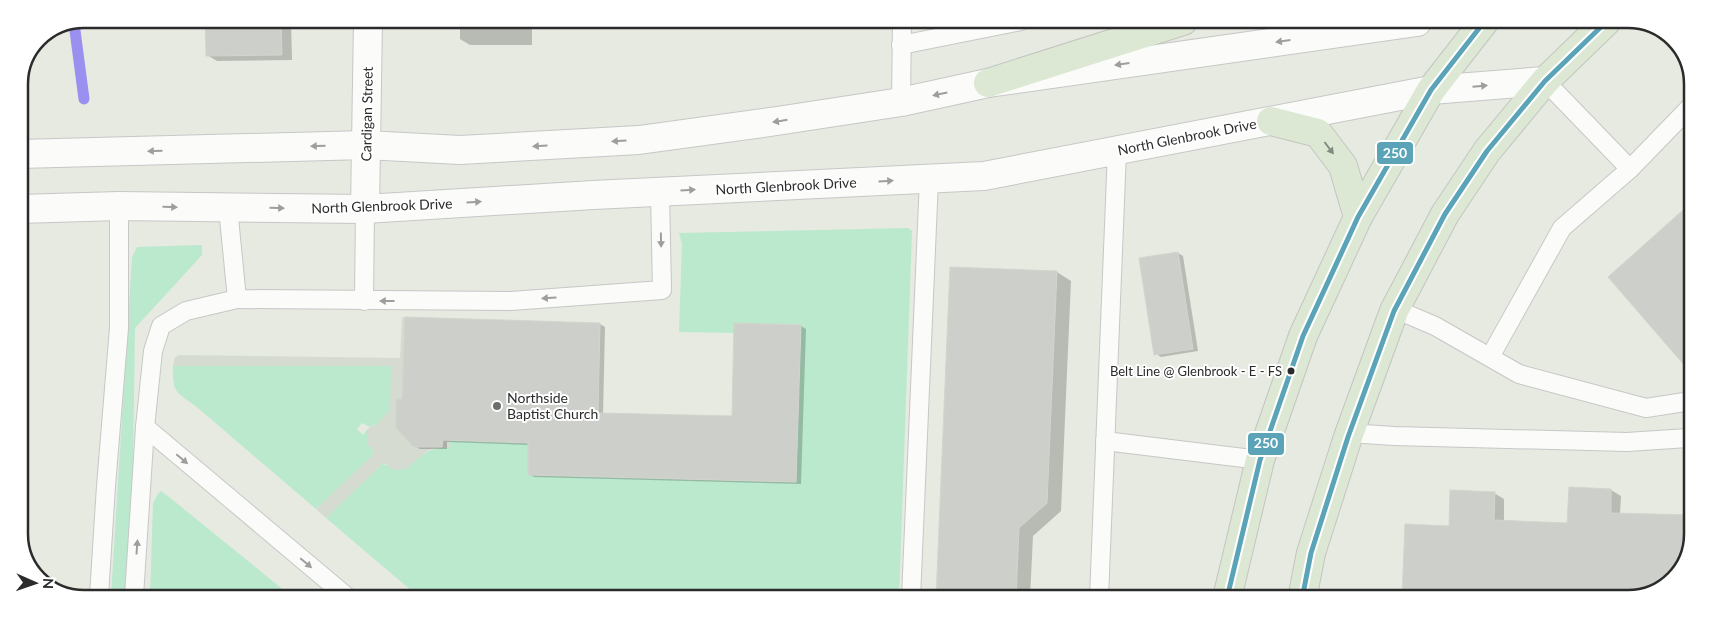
<svg xmlns="http://www.w3.org/2000/svg" width="1712" height="618" font-family="Lato,sans-serif">
<style>
.green{fill:#bae9ce}
.plaza{fill:#d6dbd1}
.shadow{fill:#0003}
.lines{fill:none;stroke-linecap:round;stroke-linejoin:round}
.stream{stroke:#9990f0;stroke-width:11}
.building{fill:#cdd0ca;stroke:#d1d5cd}
.service-casing{stroke:#c7c7c7;stroke-width:20}
.minor-casing{stroke:#c7c7c7;stroke-width:30}
.secondary-casing{stroke:#c7c7c7;stroke-width:30}
.primary-casing{stroke:#c4c5c2;stroke-width:30}
.service{stroke:#fbfcfa;stroke-width:18}
.minor{stroke:#fbfcfa;stroke-width:28}
.secondary{stroke:#fbfcfa;stroke-width:28}
.primary{stroke:#dce8d3;stroke-width:28}
.bus-1-casing{stroke:#fff;stroke-width:9}
.bus-1{stroke:#5ba4b8;stroke-width:5}
.oneway{fill:#9d9e9d}
.oneway2{fill:#848a7f}
.bus-dot{fill:#2b2b2b;stroke:#fff;stroke-width:2}
.poi-dot{fill:#6c6e6b;stroke:#fff;stroke-width:2}
.labels{text-anchor:middle;stroke-width:4;stroke-linejoin:round;paint-order:stroke}
.bus-label{font-size:13px;fill:#2b2b2b;stroke:#fff;text-anchor:end}
.street-label{font-size:14px;fill:#2b2b2b;stroke:#fff}
.poi-label{font-size:14px;fill:#2b2b2b;stroke:#fff;text-anchor:start}
.rim{fill:none;stroke:#2b2b2b;stroke-width:2.5}
.line-badge{stroke:#fff;stroke-width:2}
.badge-label{font-size:14px;text-anchor:middle;font-weight:bold;fill:#fff}
</style>
<rect width="100%" height="100%" fill="#e6eae1"/>
<!-- green -->
<g class="green">
<path d="M908 228 912 231 899 598 419 597 326 518 382 464 406 469C421 456 428 446 449 448L450 440 528 443V475L796 482 801 325 735 323 734 333 679 332 682 244 679 233Z"/>
<polygon points="202,245 202,255 135,328 131,596 111,596 132,257 137,247"/>
<path d="M173 366H392L390 410 377 424 370 427 362 423 357 429 363 435 367 430V444L374 450 372 456 316 509 198 408C177 392 172 394 173 366Z"/>
<polygon points="161,491 169,497 291,596 150,596 153,504 157,495"/>
</g>
<!-- plaza -->
<polygon class="plaza" points="402,317 405,317 402,399 396,400 396,427 414,447 442,447 443,440 450,440 449,448 434,448 427,451 406,469 393,470 386,464 382,464 326,518 316,509 372,456 374,450 367,444 367,430 370,427 377,424 390,410 391,366 173,366 175,357 179,355 400,358"/>
<!-- shadow -->
<g class="shadow">
<polygon points="206,19 291,19 292,60 217,61 207,55"/>
<polygon points="460,20 532,20 532,45 470,45 460,39"/>
<polygon points="614,20 875,20 875,26 730,23 730,29 624,29 614,23"/>
<polygon points="1178,253 1183,256 1198,351 1161,357 1156,354"/>
<polygon points="1057,272 1071,281 1061,511 1033,536 1030,598 937,598"/>
<polygon points="600,324 605,327 603,415 734,417 801,326 806,329 801,484 534,477 529,474 529,445 447,442 447,449 420,449 414,446 403,400"/>
<polygon points="1570,488 1611,490 1621,496 1620,514 1690,517 1690,555 1668,586 1628,599 1403,599 1450,527 1494,493 1504,499 1504,522 1568,524"/>
</g>
<g class="lines">
<!-- stream -->
<polyline class="stream" points="74,23 84,99"/>
</g>
<!-- building -->
<g class="building">
<polygon points="205,19 281,19 282,55 206,56"/>
<polygon points="1692,202 1692,272 1691,373 1608,277"/>
<polygon points="1178,252 1193,349 1154,355 1139,258"/>
<polygon points="950,267 1057,271 1047,503 1019,528 1016,598 936,598"/>
<polygon points="405,317 600,323 598,413 732,416 734,323 801,325 796,482 528,475 528,443 443,440 442,447 414,447 396,428 396,399 402,399"/>
<polygon points="1569,487 1611,489 1611,513 1690,515 1690,555 1668,586 1635,597 1607,596 1607,599 1491,597 1491,599 1402,599 1405,524 1449,526 1450,490 1495,492 1494,520 1567,523"/>
</g>
<g class="lines">
<!-- service casing -->
<g class="service-casing">
<g id="service">
<polyline points="901,45 1021,21"/>
<polyline points="1545,81 1630,169 1693,104"/>
<polyline points="901,102 902,21"/>
<polyline points="228,208 237,299 511,301 662,290 660,192"/>
<polyline points="364,301 365,209"/>
<polyline points="1395,309 1435,326 1519,374 1646,408 1691,401"/>
<polyline points="1490,357 1562,228 1630,169"/>
<polyline points="145,427 346,596"/>
<polyline points="1349,433 1394,436 1627,442 1688,438 1691,436"/>
<polyline points="1105,441 1260,460"/>
<polyline points="99,596 106,486 119,328 119,206"/>
<polyline points="134,596 145,427 153,351 161,326 186,311 237,299"/>
<polyline points="911,598 929,179"/>
<polyline points="1099,598 1117,151"/>
</g>
</g>
<!-- minor casing -->
<g class="minor-casing">
<polyline id="minor" points="365,209 368,19"/>
</g>
<!-- secondary casing -->
<g class="secondary-casing">
<g id="secondary">
<polyline points="19,154 366,145 460,150 639,140 777,121 901,102 988,83 1417,22"/>
<polyline points="19,209 119,206 365,209 593,195 984,176 1431,90 1545,81"/>
</g>
</g>
<!-- primary casing -->
<g class="primary-casing">
<g id="primary">
<polyline points="988,83 1183,21"/>
<polyline points="1271,121 1318,133 1343,166 1358,217"/>
<polyline points="1227,598 1260,460 1303,336 1358,217 1431,90 1484,22"/>
<polyline points="1302,599 1311,553 1348,437 1394,311 1445,214 1487,151 1545,81 1606,22"/>
</g>
</g>
<!-- service -->
<use href="#service" class="service"/>
<!-- minor -->
<use href="#minor" class="minor"/>
<!-- secondary -->
<use href="#secondary" class="secondary"/>
<!-- primary -->
<use href="#primary" class="primary"/>
<!-- bus-1 casing -->
<g class="bus-1-casing">
<g id="bus-1">
<polyline points="1227,598 1260,460 1303,336 1358,217 1431,90 1484,22"/>
<polyline points="1302,599 1311,553 1348,437 1394,311 1445,214 1487,151 1545,81 1606,22"/>
</g>
</g>
<!-- bus-1 -->
<use href="#bus-1" class="bus-1"/>
</g>
<!-- one-way arrows -->
<defs><path id="oneway-solid" d="M-6-.8H1V-3.2L6.5 0L1 3.2V.8H-6Z" transform="scale(1.25)"/></defs>
<g class="oneway">
<use href="#oneway-solid" transform="translate(1283 41) rotate(172)"/>
<use href="#oneway-solid" transform="translate(1122 64) rotate(172)"/>
<use href="#oneway-solid" transform="translate(1480 86) rotate(-5)"/>
<use href="#oneway-solid" transform="translate(940 94) rotate(168)"/>
<use href="#oneway-solid" transform="translate(780 121) rotate(171)"/>
<use href="#oneway-solid" transform="translate(619 141) rotate(176)"/>
<use href="#oneway-solid" transform="translate(318 146) rotate(178)"/>
<use href="#oneway-solid" transform="translate(540 146) rotate(177)"/>
<use href="#oneway-solid" transform="translate(155 151) rotate(178)"/>
<use href="#oneway-solid" transform="translate(886 181) rotate(-3)"/>
<use href="#oneway-solid" transform="translate(688 190) rotate(-3)"/>
<use href="#oneway-solid" transform="translate(474 202) rotate(-4)"/>
<use href="#oneway-solid" transform="translate(170 207) rotate(1)"/>
<use href="#oneway-solid" transform="translate(277 208) rotate(1)"/>
<use href="#oneway-solid" transform="translate(661 240) rotate(89)"/>
<use href="#oneway-solid" transform="translate(549 298) rotate(176)"/>
<use href="#oneway-solid" transform="translate(387 301) rotate(-180)"/>
<use href="#oneway-solid" transform="translate(182 459) rotate(40)"/>
<use href="#oneway-solid" transform="translate(137 547) rotate(-86)"/>
<use href="#oneway-solid" transform="translate(306 563) rotate(40)"/>
</g>
<use class="oneway2" href="#oneway-solid" transform="translate(1329 148) rotate(53)"/>
<!-- markers -->
<circle class="bus-dot" cx="1291" cy="371" r="4.5"/>
<circle class="poi-dot" cx="497" cy="406" r="5"/>
<g class="labels">
<!-- bus labels -->
<g class="bus-label">
<text x="1282" y="376">Belt Line @ Glenbrook - E - FS</text>
</g>
<!-- street labels -->
<g class="street-label">
<text transform="translate(367 114) rotate(-89)" y="5">Cardigan Street</text>
<text transform="translate(1187 137) rotate(-11)" y="5">North Glenbrook Drive</text>
<text transform="translate(786 186) rotate(-3)" y="5">North Glenbrook Drive</text>
<text transform="translate(382 206) rotate(-2)" y="5">North Glenbrook Drive</text>
</g>
<!-- poi labels -->
<g class="poi-label">
<text x="507" y="403">Northside<tspan x="507" dy="16">Baptist Church</tspan></text>
</g>
</g>
<!-- crop -->
<path d="M0 0H1712V618H0ZM84 28H1628A56 56 0 0 1 1684 84V534A56 56 0 0 1 1628 590H84A56 56 0 0 1 28 534V84A56 56 0 0 1 84 28Z" fill="#fff" fill-rule="evenodd"/>
<path class="rim" d="M84 28H1628A56 56 0 0 1 1684 84V534A56 56 0 0 1 1628 590H84A56 56 0 0 1 28 534V84A56 56 0 0 1 84 28Z"/>
<g class="line-badge">
<rect x="1376" y="141" width="38" height="24" rx="5" fill="#5ba4b8"/>
<rect x="1247" y="432" width="38" height="24" rx="5" fill="#5ba4b8"/>
</g>
<g class="badge-label">
<text x="1395" y="158">250</text>
<text x="1266" y="448">250</text>
</g>
<!-- north arrow -->
<g transform="translate(35 583) rotate(92)" stroke="#ffffff" stroke-width="4" paint-order="stroke">
<path d="M0-4L9 19L0 12L-9 19Z" fill="#2b2b2b"/>
<text y="-8" font-size="14" font-weight="bold" text-anchor="middle" fill="#2b2b2b">N</text>
</g>
</svg>
